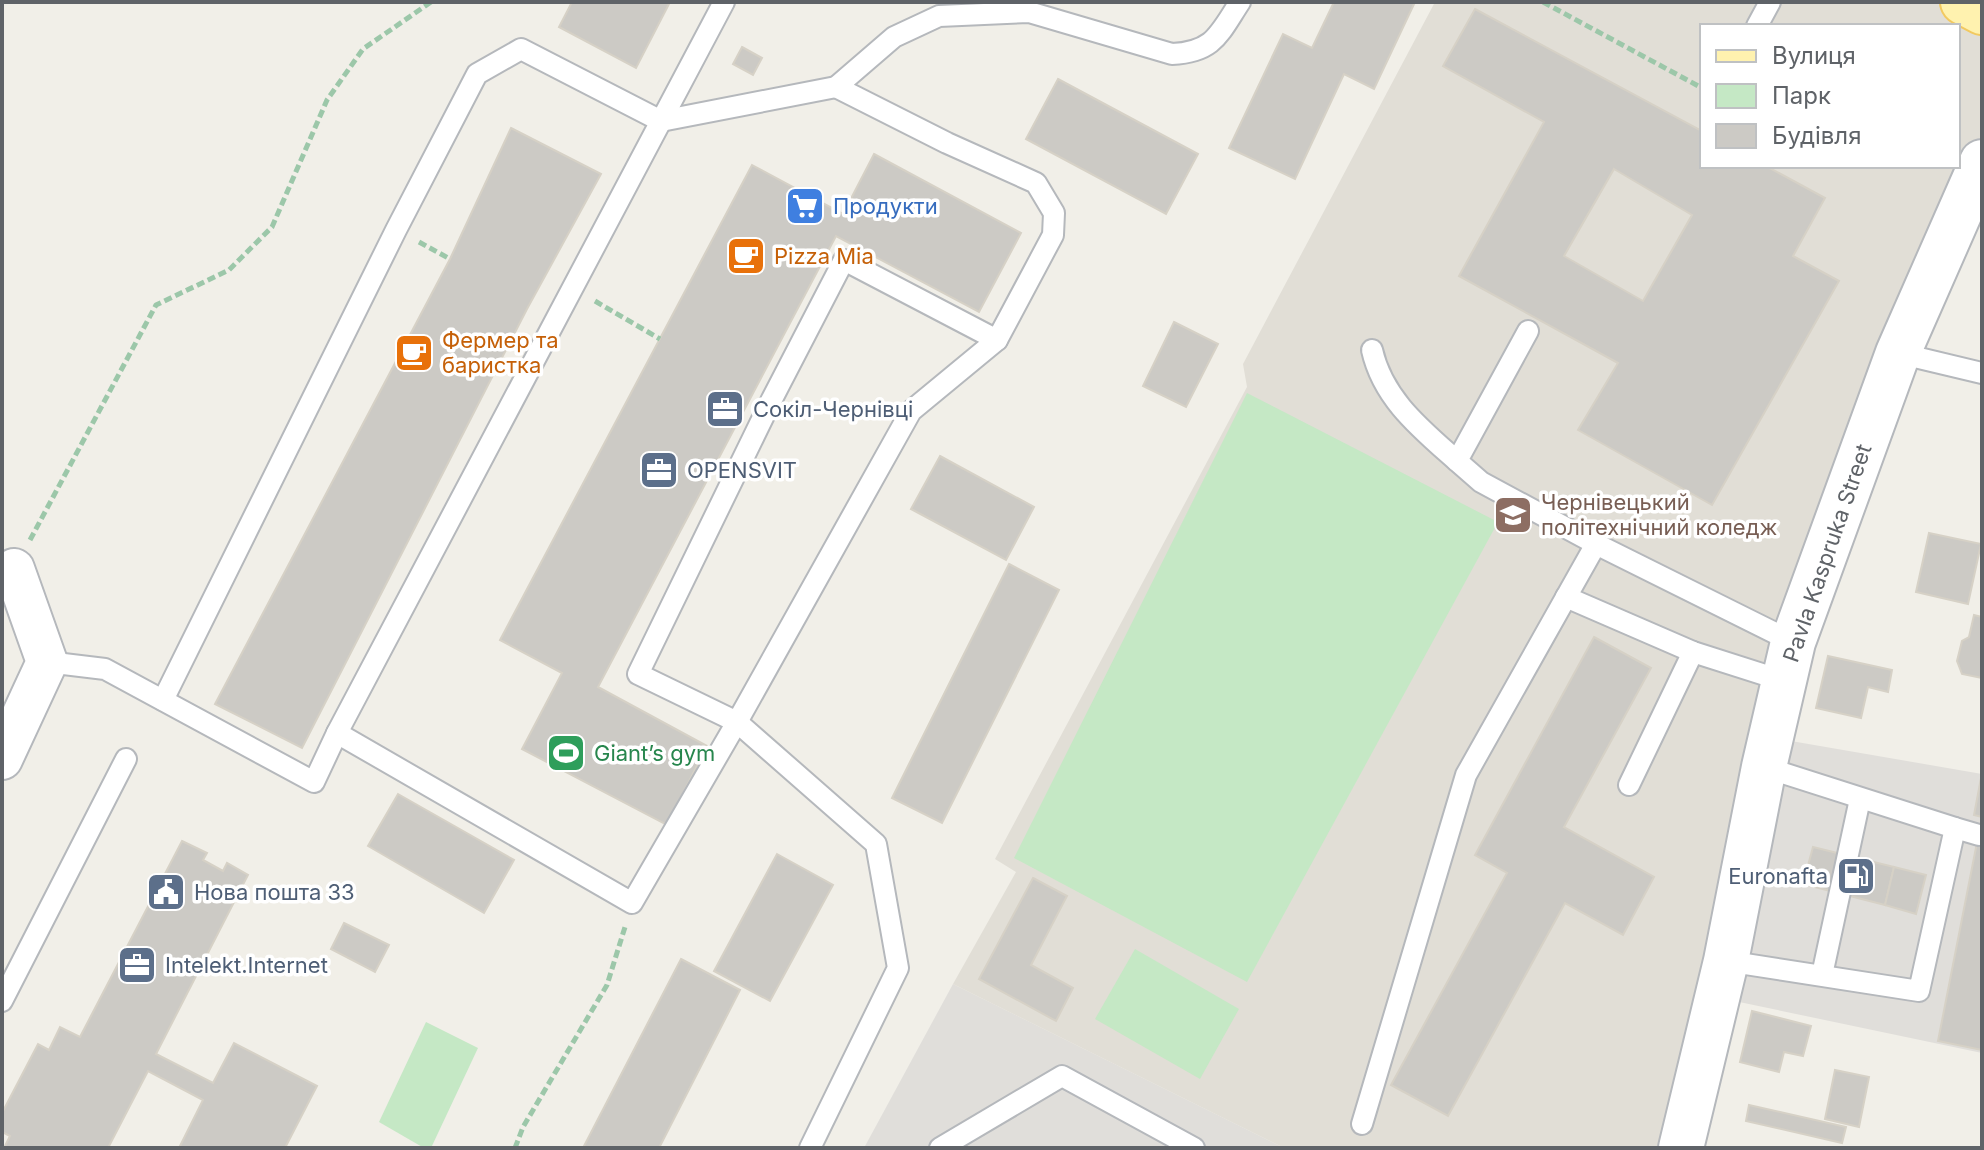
<svg xmlns="http://www.w3.org/2000/svg" width="1984" height="1150" font-family="Inter,sans-serif">
<style>
.industrial{fill:#e0deda}
.education{fill:#e1ded6;fill-rule:evenodd}
.green{fill:#c5e8c5}
.building{fill:#cccac5;stroke:#d6d1c6;stroke-width:2;fill-rule:evenodd}
.lines{fill:none;stroke-linecap:round;stroke-linejoin:round}
.service-casing{stroke:#b5b8bc;stroke-width:24}
.minor-casing{stroke:#b5b8bc;stroke-width:44}
.tertiary-casing{stroke:#b5b8bc;stroke-width:48}
.primary-casing{stroke:#f2c960;stroke-width:48}
.path{stroke:#9cc7a9;stroke-width:5;stroke-dasharray:8 4;stroke-linecap:butt}
.service{stroke:#fff;stroke-width:20}
.minor{stroke:#fff;stroke-width:40}
.tertiary{stroke:#fff;stroke-width:44}
.primary{stroke:#fff2af;stroke-width:44}
.labels{text-anchor:middle;stroke-width:7;stroke-linejoin:round;paint-order:stroke}
.shop-label{font-size:22px;fill:#366cbe;stroke:#fff;text-anchor:start}
.food-label{font-size:22px;fill:#c56008;stroke:#fff;text-anchor:start}
.service-label{font-size:22px;fill:#4e5e75;stroke:#fff;text-anchor:start}
.education-label{font-size:22px;fill:#785e54;stroke:#fff;text-anchor:start}
.street-label{font-size:22px;fill:#5f6368;stroke:#fff}
.leisure-label{font-size:22px;fill:#27864d;stroke:#fff;text-anchor:start}
</style>
<rect width="100%" height="100%" fill="#f1efe8"/>
<!-- industrial -->
<g class="industrial">
<polygon points="1774,738 1982,774 1982,1053 1720,998"/>
<polygon points="953,984 1284,1148 864,1148"/>
</g>
<!-- education -->
<path class="education" d="M1435 2H1964L1982 11V176L1795 644 1681 1148H1284L953 984 1016 872 995 859 1247 387 1243 364ZM1702 26H1958V166H1702Z"/>
<!-- green -->
<g class="green">
<polygon points="1247,393 1498,522 1247,982 1014,858"/>
<polygon points="1135,949 1239,1009 1200,1079 1095,1019"/>
<polygon points="426,1022 478,1048 431,1148 424,1148 379,1122"/>
</g>
<!-- building -->
<g class="building">
<polygon points="572,2 670,2 636,68 559,27"/>
<polygon points="1334,2 1415,2 1374,89 1344,74 1295,179 1229,148 1283,34 1312,48"/>
<path d="M1475 9 1702 131V166H1766L1825 198 1793 256 1839 281 1712 505 1578 430 1618 363 1459 276 1544 122 1443 66ZM1614 169 1692 215 1643 301 1564 256Z"/>
<polygon points="742,47 762,58 753,75 733,64"/>
<polygon points="1058,79 1198,154 1166,214 1026,139"/>
<polygon points="511,128 601,174 527,309 302,748 215,704 450,259"/>
<polygon points="874,154 1021,233 979,312 836,236 598,687 707,746 667,825 522,749 562,673 500,640 752,165 843,214"/>
<polygon points="1174,322 1218,344 1186,407 1143,386"/>
<polygon points="940,456 1034,507 1006,560 911,509"/>
<polygon points="1929,533 1981,544 1968,604 1916,592"/>
<polygon points="1009,564 1059,590 942,823 892,798"/>
<polygon points="1974,615 1982,617 1982,678 1962,674 1957,661 1962,641 1969,637"/>
<polygon points="1594,637 1651,668 1564,827 1654,877 1623,935 1565,903 1448,1116 1391,1085 1507,873 1475,855"/>
<polygon points="1828,656 1892,670 1888,692 1868,687 1861,718 1816,708"/>
<polygon points="1981,778 1982,779 1982,817 1974,815"/>
<polygon points="398,794 514,860 484,913 368,846"/>
<polygon points="1982,817 1982,1050 1938,1041"/>
<polygon points="182,841 207,853 203,860 223,871 227,863 248,875 156,1054 213,1083 234,1043 317,1086 285,1148 179,1148 203,1100 148,1071 108,1148 4,1148 10,1136 2,1132 2,1113 38,1044 49,1050 60,1027 80,1037"/>
<polygon points="1813,847 1894,867 1885,905 1803,884"/>
<polygon points="777,854 833,885 770,1001 714,971"/>
<polygon points="1894,867 1926,875 1916,914 1885,905"/>
<polygon points="1033,878 1067,896 1031,965 1073,988 1056,1021 979,979"/>
<polygon points="344,923 389,945 375,972 331,949"/>
<polygon points="681,959 740,990 659,1148 583,1148"/>
<polygon points="1752,1011 1811,1026 1803,1056 1784,1052 1779,1072 1740,1062"/>
<polygon points="1835,1070 1869,1077 1859,1127 1825,1119"/>
<polygon points="1749,1105 1846,1127 1842,1143 1746,1121"/>
</g>
<g class="lines">
<!-- service casing -->
<g class="service-casing">
<g id="service">
<path d="M724 2 337 733 632 903 737 722 911 411 997 340 1053 235 1054 213 1036 183 947 143 836 87 894 37 939 16 1029 12 1172 54C1214 52 1219 34 1240 2"/>
<polyline points="1757,26 1770,2"/>
<polyline points="1528,331 1457,461 1481,482 1596,544 1793,642"/>
<path d="M1372 350C1383 399 1421 429 1457 461"/>
<polyline points="1898,353 1982,373"/>
<polyline points="1566,597 1693,652 1784,681"/>
<polyline points="47,662 105,669 314,782 337,733"/>
<polyline points="163,700 396,230 477,74 521,49 661,121 836,87"/>
<polyline points="1629,785 1693,652"/>
<polyline points="1955,828 1979,835"/>
<polyline points="1726,961 1919,991 1955,828 1764,767"/>
<polyline points="1822,975 1860,799"/>
<polyline points="2,1001 126,759"/>
<polyline points="1362,1124 1466,775 1596,544"/>
<polyline points="810,1148 898,968 876,844 737,722 638,674 772,399 844,260 997,340"/>
<polyline points="940,1148 1062,1076 1194,1148"/>
</g>
</g>
<!-- minor casing -->
<g class="minor-casing">
<polyline id="minor" points="2,759 47,662 14,569"/>
</g>
<!-- tertiary casing -->
<g class="tertiary-casing">
<polyline id="tertiary" points="1681,1148 1726,961 1764,767 1793,642 1898,353 1982,162"/>
</g>
<!-- primary casing -->
<g class="primary-casing">
<polyline id="primary" points="1963,2 1982,12"/>
</g>
<!-- path -->
<g class="path">
<polyline points="1543,2 1702,88"/>
<polyline points="419,242 450,259"/>
<polyline points="595,301 660,339"/>
<polyline points="30,540 156,305 229,270 272,227 327,100 363,49 431,2"/>
<polyline points="515,1148 523,1127 607,985 625,927"/>
</g>
<!-- service -->
<use href="#service" class="service"/>
<!-- minor -->
<use href="#minor" class="minor"/>
<!-- tertiary -->
<use href="#tertiary" class="tertiary"/>
<!-- primary -->
<use href="#primary" class="primary"/>
</g>
<!-- icons -->
<defs>
<g id="supermarket-square" transform="scale(2)"><rect x="-9" y="-9" width="18" height="18" rx="4" fill="#3f7fe0" stroke="#fff"/><path d="M-6-5.5h2.5l.6 2H6L4.5 2H-2.5L-4.4-4H-6ZM-1.5 3.2a1.3 1.3 0 1 0 .1 0ZM3 3.2a1.3 1.3 0 1 0 .1 0Z" fill="#fff"/></g>
<g id="cafe-square" transform="scale(2)"><rect x="-9" y="-9" width="18" height="18" rx="4" fill="#e8710a" stroke="#fff"/><path d="M-5.5-4.5H6V0H3Q3 3.5 0 3.5H-2.5Q-5.5 3.5-5.5 0ZM3-3.2v2h1.7v-2ZM-6 4.5H4V6H-6Z" fill="#fff"/></g>
<g id="office-square" transform="scale(2)"><rect x="-9" y="-9" width="18" height="18" rx="4" fill="#5c6f8a" stroke="#fff"/><path d="M-6-3h4V-5.5h4V-3h4V5H-6ZM-1-4.5V-3h2v-1.5ZM-6 0V1H6V0Z" fill="#fff"/></g>
<g id="university-square" transform="scale(2)"><rect x="-9" y="-9" width="18" height="18" rx="4" fill="#8d6e63" stroke="#fff"/><path d="M0-5L7-2L0 1L-7-2ZM-4 1L0 2.5L4 1V4Q0 6-4 4Z" fill="#fff"/></g>
<g id="stadium-square" transform="scale(2)"><rect x="-9" y="-9" width="18" height="18" rx="4" fill="#2e9e5b" stroke="#fff"/><path d="M0-5a6.5 5 0 1 0 0 10a6.5 5 0 1 0 0-10ZM-3.5-1.8h7v3.6h-7Z" fill="#fff"/></g>
<g id="fuel-square" transform="scale(2)"><rect x="-9" y="-9" width="18" height="18" rx="4" fill="#5c6f8a" stroke="#fff"/><path d="M-5.5-6h7V0h2V4h1.3V-2.5L3-4.5l.8-.8L6-3V5H2.5V1h-1V6h-7ZM-4.2-4.7v3.2H.2V-4.7Z" fill="#fff"/></g>
<g id="civic-square" transform="scale(2)"><rect x="-9" y="-9" width="18" height="18" rx="4" fill="#5c6f8a" stroke="#fff"/><path d="M-.6-6.5H3V-4.5H.6V-3L4-1V1h2V6H-6V1h2V-1L-.6-3ZM-1.2 2.5V6h2.4V2.5Z" fill="#fff"/></g>
</defs>
<g fill-rule="evenodd">
<use href="#supermarket-square" x="805" y="206"/>
<use href="#cafe-square" x="746" y="256"/>
<use href="#cafe-square" x="414" y="353"/>
<use href="#office-square" x="725" y="409"/>
<use href="#office-square" x="659" y="470"/>
<use href="#university-square" x="1513" y="515"/>
<use href="#stadium-square" x="566" y="753"/>
<use href="#fuel-square" x="1856" y="876"/>
<use href="#civic-square" x="166" y="892"/>
<use href="#office-square" x="137" y="965"/>
</g>
<g class="labels">
<!-- shop labels -->
<g class="shop-label">
<text x="833" y="214">Продукти</text>
</g>
<!-- food labels -->
<g class="food-label">
<text x="774" y="264">Pizza Mia</text>
<text x="442" y="348">Фермер та<tspan x="442" dy="25">баристка</tspan></text>
</g>
<!-- service labels -->
<g class="service-label">
<text x="753" y="417">Сокіл-Чернівці</text>
<text x="687" y="478">OPENSVIT</text>
<text x="1828" y="884" text-anchor="end">Euronafta</text>
<text x="194" y="900">Нова пошта 33</text>
<text x="165" y="973">Intelekt.Internet</text>
</g>
<!-- education labels -->
<g class="education-label">
<text x="1541" y="510">Чернівецький<tspan x="1541" dy="25">політехнічний коледж</tspan></text>
</g>
<!-- street labels -->
<g class="street-label">
<text transform="translate(1827 553) rotate(-71)" y="8">Pavla Kaspruka Street</text>
</g>
<!-- leisure labels -->
<g class="leisure-label">
<text x="594" y="761">Giant’s gym</text>
</g>
</g>
<!-- border -->
<rect width="1984" height="1150" fill="none" stroke="#5f6368" stroke-width="8"/>
<!-- legend -->
<rect x="1700" y="24" width="260" height="144" fill="#ffffff" stroke="#bfc1c3" stroke-width="2"/>
<rect x="1716" y="50" width="40" height="12" fill="#fff2af" stroke="#bfc1c3" stroke-width="2"/>
<text x="1772" y="64" font-size="24" fill="#5f6368">Вулиця</text>
<rect x="1716" y="84" width="40" height="24" fill="#c5e8c5" stroke="#bfc1c3" stroke-width="2"/>
<text x="1772" y="104" font-size="24" fill="#5f6368">Парк</text>
<rect x="1716" y="124" width="40" height="24" fill="#cccac5" stroke="#bfc1c3" stroke-width="2"/>
<text x="1772" y="144" font-size="24" fill="#5f6368">Будівля</text>
</svg>
